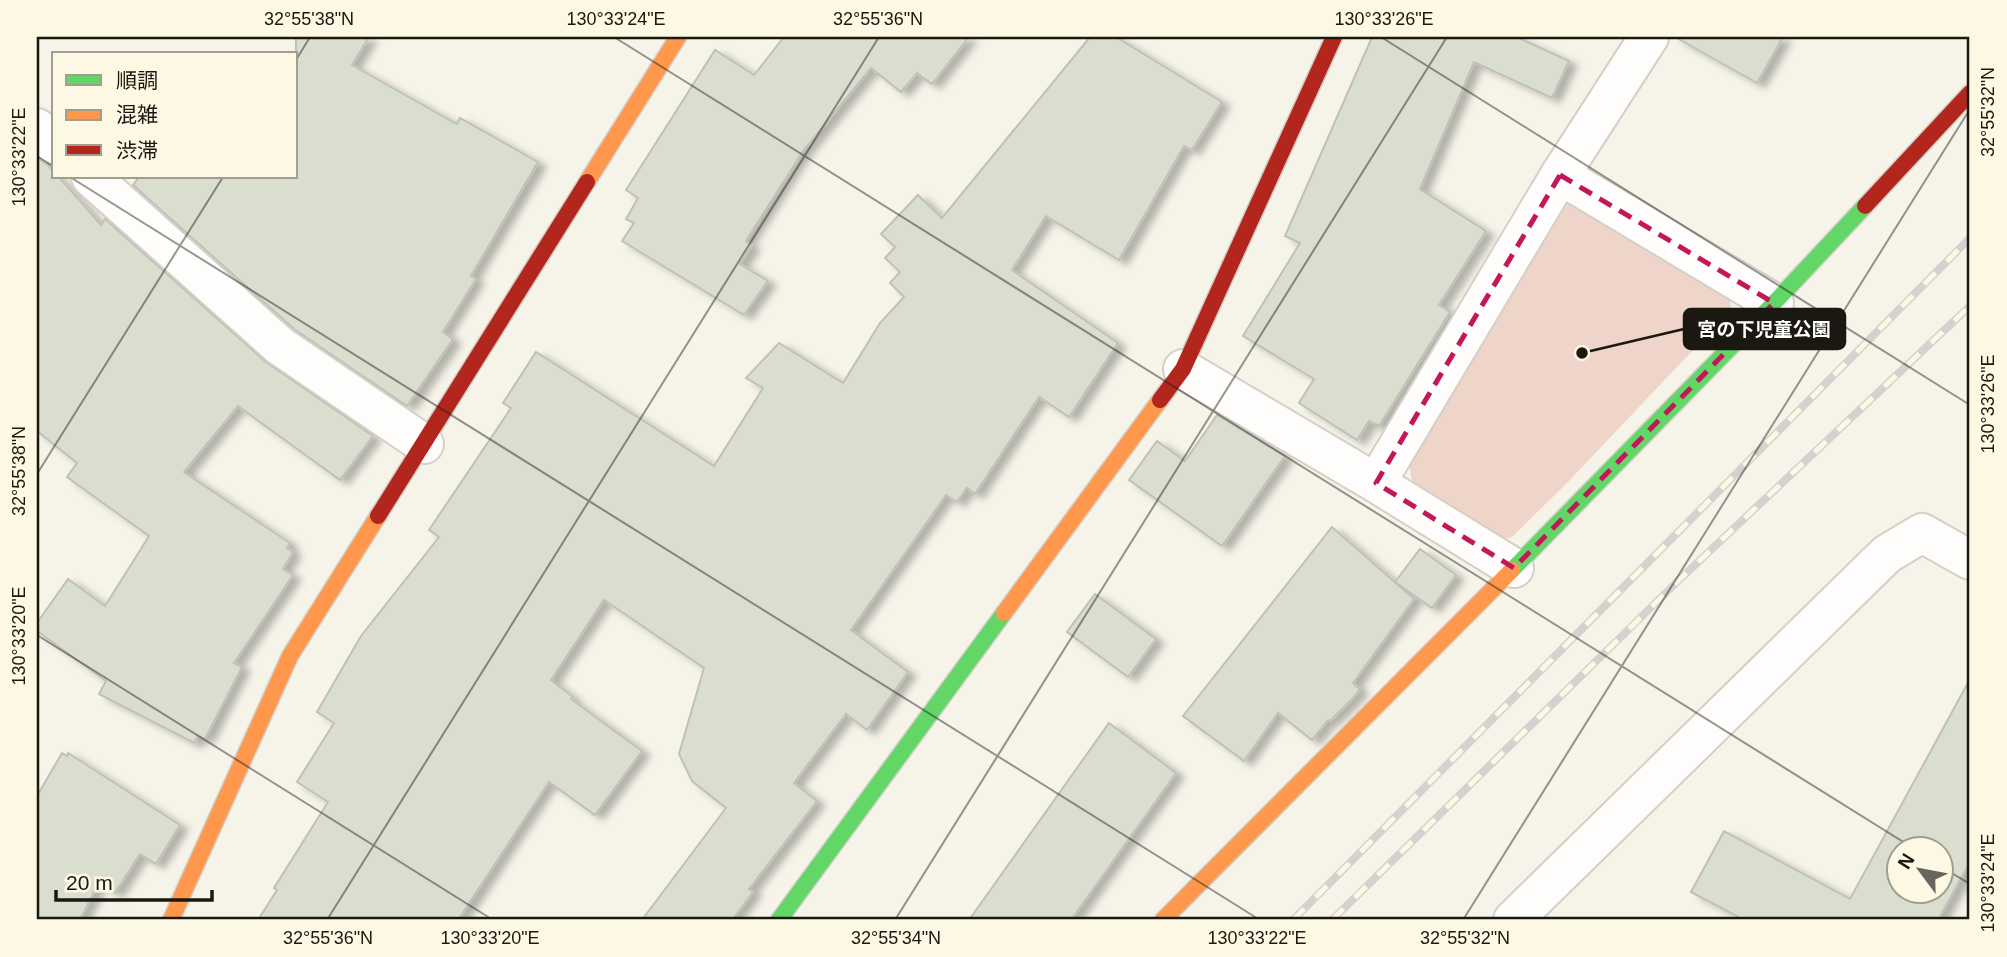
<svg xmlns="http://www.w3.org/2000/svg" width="2007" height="957" font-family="Helvetica,'Noto Sans JP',sans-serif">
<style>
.green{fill:#efd5c9}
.building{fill:#dadecf;stroke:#c0c0b8;stroke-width:2;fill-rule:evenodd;filter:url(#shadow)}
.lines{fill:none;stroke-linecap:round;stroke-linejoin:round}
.street-casing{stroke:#d2d0c7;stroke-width:42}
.fast-casing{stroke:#d2d0c7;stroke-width:19}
.slow-casing{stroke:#d2d0c7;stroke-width:19}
.jam-casing{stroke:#d2d0c7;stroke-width:19}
.street{stroke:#fefdfc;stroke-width:38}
.fast{stroke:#63d668;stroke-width:16}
.slow{stroke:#ff974d;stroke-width:16}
.jam{stroke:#b3261e;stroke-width:16}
.rail-casing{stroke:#d3d2cf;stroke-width:8}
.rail{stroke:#fcf8e3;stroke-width:5;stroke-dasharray:16;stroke-linecap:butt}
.marked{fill:none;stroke:#c2185b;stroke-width:5;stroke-dasharray:14 9;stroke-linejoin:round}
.ticks{fill:none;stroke:#1a1811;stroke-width:2;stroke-opacity:0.45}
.leader{fill:none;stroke:#1a1811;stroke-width:2.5}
.callout-dot{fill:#1a1811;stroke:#fcf8e3;stroke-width:2.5}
.callout{fill:#1a1811;stroke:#1a1811;stroke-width:2.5}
.callout-label{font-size:19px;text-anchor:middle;font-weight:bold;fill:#fff}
.neatline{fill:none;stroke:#1a1811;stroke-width:2.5}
.ticks-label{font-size:18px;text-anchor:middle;fill:#1a1811}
</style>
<defs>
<filter id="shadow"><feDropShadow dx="8" dy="4.5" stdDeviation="3.5" flood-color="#0004"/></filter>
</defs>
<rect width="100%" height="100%" fill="#f6f4e9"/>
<!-- green -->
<polygon class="green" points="1586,200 1729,285 1731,310 1567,483 1512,537 1489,541 1413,489 1408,458 1559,206"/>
<!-- building -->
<g class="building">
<polygon points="296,37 369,37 352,65 457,124 460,118 538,162 471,276 476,279 443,332 453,339 407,406 294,329 133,185 139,177 296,177"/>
<polygon points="784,37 969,37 932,84 917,73 901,92 871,68 803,151 746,241 752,245 740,264 768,281 744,315 622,241 634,223 626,219 638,198 626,190 715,50 754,75"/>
<polygon points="1090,37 1116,37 1222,102 1192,150 1184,146 1119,260 1046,216 1012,270 1118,343 1069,417 1039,397 975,494 967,488 957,502 946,495 851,630 908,672 867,730 846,714 794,783 817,801 749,889 753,892 732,920 642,920 726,808 692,781 679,754 704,668 604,600 551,680 573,697 571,699 642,751 595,815 549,782 458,920 258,920 277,890 274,888 328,802 297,782 334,723 317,712 361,636 439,537 429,530 511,408 503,403 536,352 714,466 763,388 746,378 779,343 843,383 880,323 904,297 890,283 900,272 885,258 895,247 881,234 918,195 942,218"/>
<polygon points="1372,37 1517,37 1569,61 1552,98 1474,62 1420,189 1486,231 1439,305 1450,312 1379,426 1369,421 1357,440 1299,403 1314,379 1243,336 1300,243 1285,236"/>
<polygon points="1675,37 1783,37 1757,83"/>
<polygon points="37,158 48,165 54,172 54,177 59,177 101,225 105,219 266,362 373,436 340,480 238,406 184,472 290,543 287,548 293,552 283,569 293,575 234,663 242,667 205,739 198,736 194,743 99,694 106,681 37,631 37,623 68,579 105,606 149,536 67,477 77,463 37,431"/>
<polygon points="1217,415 1285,456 1222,546 1129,480 1157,441 1185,461"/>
<polygon points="1332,527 1414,599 1353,683 1360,689 1353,698 1330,721 1328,720 1312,740 1278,713 1244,761 1183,716"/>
<polygon points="1420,549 1456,575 1432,608 1395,582"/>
<polygon points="1095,594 1156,639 1128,677 1067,632"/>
<path d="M1970 679V862L1938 920H1744L1691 892 1724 831 1850 899ZM1899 849H1941V891H1899Z"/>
<polygon points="1109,723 1176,773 1071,920 969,920"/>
<polygon points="62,753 67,756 68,753 180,825 156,864 140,854 115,893 99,882 80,920 37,920 37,796"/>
</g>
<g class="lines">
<!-- street casing -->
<g class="street-casing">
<g id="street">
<polyline points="37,128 54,144"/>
<polyline points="1560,175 1774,303"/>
<polyline points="91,177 280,346 424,444"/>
<polyline points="1183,369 1376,483 1514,568"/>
<polyline points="1376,483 1560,175 1649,37"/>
<polyline points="1513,920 1887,554 1922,533 1970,560"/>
</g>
</g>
<!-- fast casing -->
<g class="fast-casing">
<g id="fast">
<polyline points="1512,570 1774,303 1865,206"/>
<polyline points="779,920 1004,613"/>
</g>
</g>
<!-- slow casing -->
<g class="slow-casing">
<g id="slow">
<polyline points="587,182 678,37"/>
<polyline points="1004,613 1160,400"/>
<polyline points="171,920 290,656 378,516"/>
<polyline points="1163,920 1512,570"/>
</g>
</g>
<!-- jam casing -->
<g class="jam-casing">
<g id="jam">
<polyline points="1865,206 1970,93"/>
<polyline points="1160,400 1183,369 1334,37"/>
<polyline points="378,516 587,182"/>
</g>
</g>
<!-- street -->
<use href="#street" class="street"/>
<!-- fast -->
<use href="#fast" class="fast"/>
<!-- slow -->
<use href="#slow" class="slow"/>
<!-- jam -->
<use href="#jam" class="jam"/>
<!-- rail casing -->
<g class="rail-casing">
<g id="rail">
<polyline points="1293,920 1970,238"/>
<polyline points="1332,920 1679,580 1970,306"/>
</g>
</g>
<!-- rail -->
<use href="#rail" class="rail"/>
</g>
<!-- marked area -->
<path class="marked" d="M1560 175 1774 303 1514 568 1376 483Z"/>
<!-- ticks -->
<path class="ticks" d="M614 37 1913 848M1381 37 1970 405M296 60 310 37M37 156 54 167M70 177 1260 920M37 474 223 177M37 635 493 920M1940 866 1970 884M327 920 879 37M895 920 1447 37M1463 920 1970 109"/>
<!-- callouts -->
<path class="leader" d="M1582 353L1684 329"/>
<circle class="callout-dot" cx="1582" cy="353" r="7"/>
<rect class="callout" x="1684" y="309" width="161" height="40" rx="7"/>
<g class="callout-label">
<text x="1764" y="336">宮の下児童公園</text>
</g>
<!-- border -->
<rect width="2007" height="957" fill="none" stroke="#fcf8e3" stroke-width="77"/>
<!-- legend -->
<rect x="52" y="52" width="245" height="126" fill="#fcf8e3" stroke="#a29e8f" stroke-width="2"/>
<rect x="66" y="75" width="35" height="10" fill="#63d668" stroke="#a29e8f" stroke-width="2"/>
<text x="116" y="88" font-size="21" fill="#1a1811">順調</text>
<rect x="66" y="110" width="35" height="10" fill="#ff974d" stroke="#a29e8f" stroke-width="2"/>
<text x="116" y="122" font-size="21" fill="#1a1811">混雑</text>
<rect x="66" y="145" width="35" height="10" fill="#b3261e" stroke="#a29e8f" stroke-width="2"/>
<text x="116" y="158" font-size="21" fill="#1a1811">渋滞</text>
<!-- north arrow -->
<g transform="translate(1920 870) rotate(302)"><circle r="33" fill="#fcf8e3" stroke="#a29e8f" stroke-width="2"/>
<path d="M0-5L12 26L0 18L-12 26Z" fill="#67655d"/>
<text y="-10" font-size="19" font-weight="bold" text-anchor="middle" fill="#1a1811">N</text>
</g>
<!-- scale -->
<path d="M56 890v10h156v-10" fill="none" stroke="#1a1811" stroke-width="3.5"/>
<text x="66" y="890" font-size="21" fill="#1a1811" stroke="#fcf8e3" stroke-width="5" paint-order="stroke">20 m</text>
<rect x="38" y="38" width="1930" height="880" class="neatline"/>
<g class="ticks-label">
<text x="309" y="25">32°55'38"N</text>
<text x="616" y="25">130°33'24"E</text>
<text x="878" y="25">32°55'36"N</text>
<text x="1384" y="25">130°33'26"E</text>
<text transform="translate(1988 112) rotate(-90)" y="6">32°55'32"N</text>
<text transform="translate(19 157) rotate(-90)" y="6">130°33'22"E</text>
<text transform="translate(1988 404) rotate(-90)" y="6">130°33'26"E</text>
<text transform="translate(19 471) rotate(-90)" y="6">32°55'38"N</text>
<text transform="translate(19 636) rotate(-90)" y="6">130°33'20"E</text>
<text transform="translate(1988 883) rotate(-90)" y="6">130°33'24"E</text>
<text x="328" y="944">32°55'36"N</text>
<text x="490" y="944">130°33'20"E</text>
<text x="896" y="944">32°55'34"N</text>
<text x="1257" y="944">130°33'22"E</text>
<text x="1465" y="944">32°55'32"N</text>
</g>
</svg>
